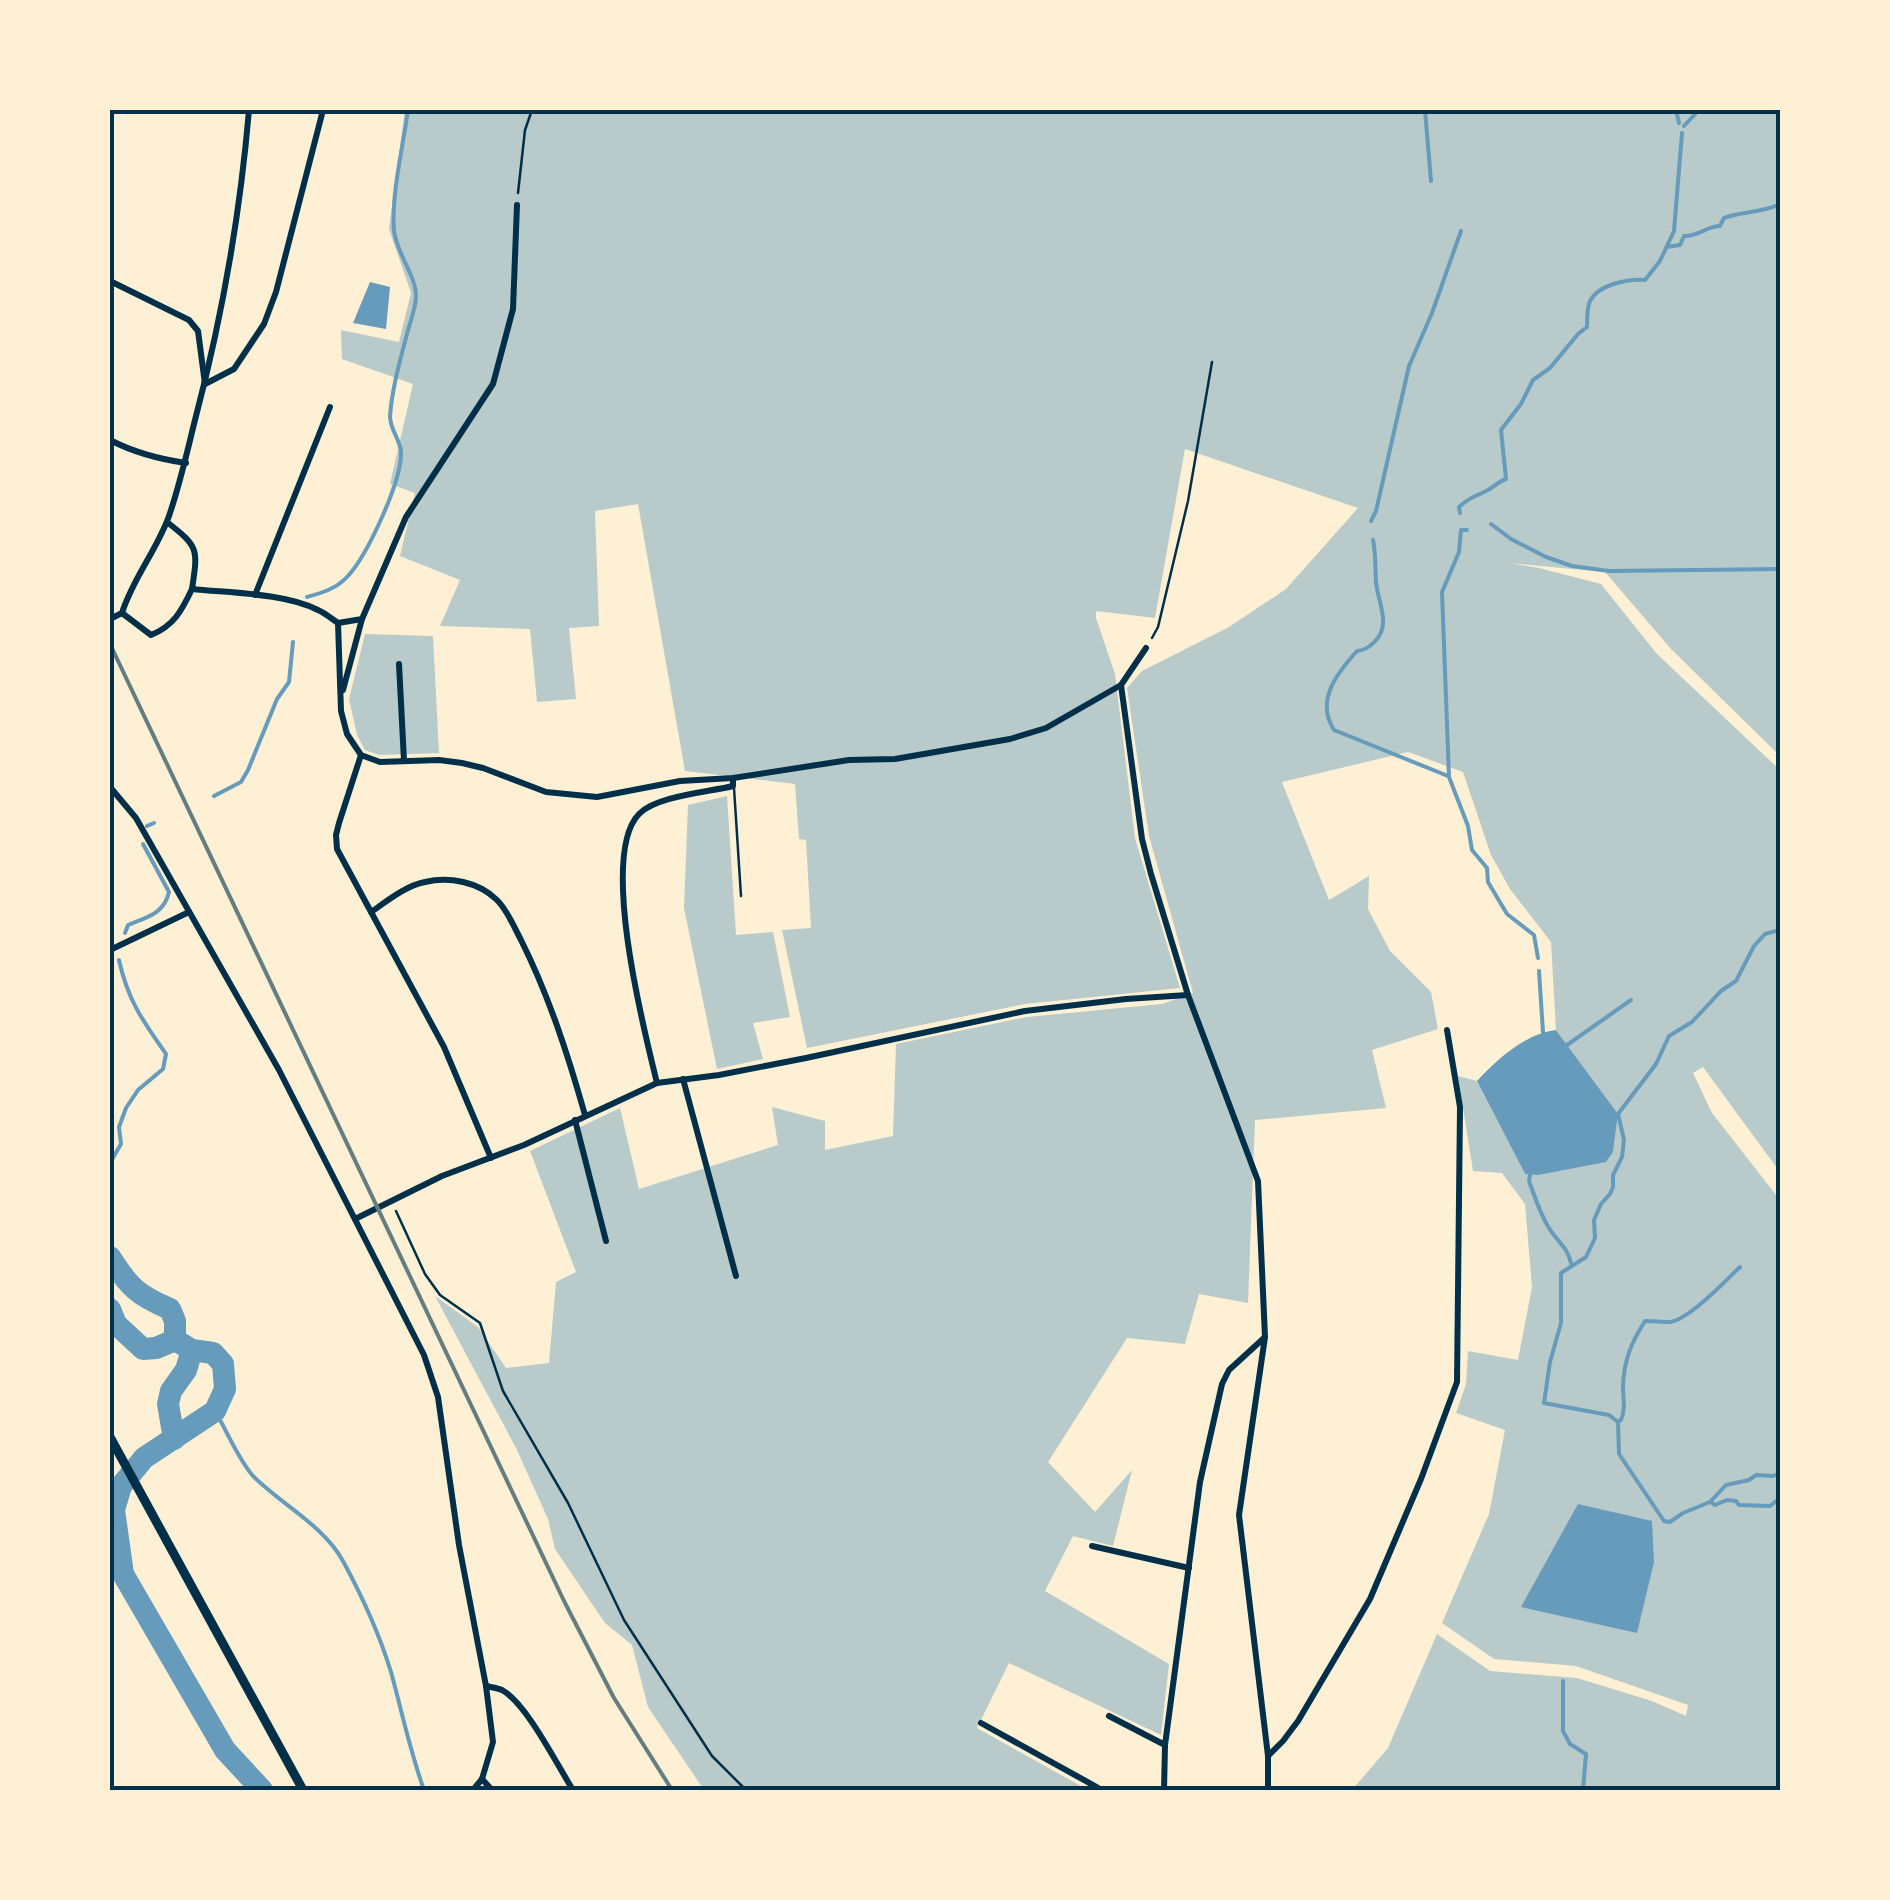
<svg xmlns="http://www.w3.org/2000/svg" width="1890" height="1900" font-family="Montserrat,sans-serif">
<style>
.green{fill:#b9caca}
.water{fill:#669bbc}
.lines{fill:none;stroke-linecap:round;stroke-linejoin:round}
.stream{stroke:#669bbc;stroke-width:4}
.river{stroke:#669bbc;stroke-width:22}
.path{stroke:#003049;stroke-width:2.5}
.service{stroke:#003049;stroke-width:2.5}
.minor{stroke:#003049;stroke-width:6}
.primary{stroke:#003049;stroke-width:9}
.rail{stroke:#657d81;stroke-width:4}
.neatline{fill:none;stroke:#003049;stroke-width:4}
</style>
<rect width="100%" height="100%" fill="#fdf0d5"/>
<!-- green -->
<g class="green">
<polygon points="405,110 1780,110 1780,756 1671,649 1605,572 1509,563 1539,568 1601,584 1657,654 1780,770 1780,1172 1703,1067 1693,1073 1712,1113 1780,1200 1780,1790 1352,1790 1388,1748 1437,1634 1490,1671 1577,1678 1652,1701 1686,1716 1688,1705 1576,1666 1494,1659 1442,1623 1489,1514 1505,1430 1456,1413 1466,1384 1468,1351 1518,1360 1532,1287 1525,1204 1502,1173 1473,1171 1458,1076 1477,1081 1525,1174 1613,1152 1618,1114 1556,1030 1551,942 1510,889 1491,855 1463,772 1408,752 1282,782 1329,900 1369,876 1368,909 1390,951 1431,992 1438,1029 1372,1050 1386,1108 1255,1120 1248,1303 1199,1294 1185,1344 1127,1338 1048,1462 1095,1512 1132,1470 1113,1546 1073,1536 1045,1591 1169,1664 1161,1735 1009,1663 977,1728 1088,1790 704,1790 648,1707 632,1645 605,1623 555,1549 548,1519 517,1450 435,1296 478,1327 506,1368 549,1363 556,1282 576,1272 530,1151 620,1108 639,1189 778,1145 772,1107 825,1121 825,1150 893,1136 896,1044 1027,1017 1162,1004 1193,993 1149,836 1127,688 1142,671 1229,627 1286,589 1358,508 1185,449 1155,618 1096,611 1096,618 1115,674 1135,838 1180,988 1025,1004 807,1048 782,930 811,928 806,840 799,839 795,784 685,771 638,504 595,511 599,626 569,628 576,699 537,702 530,629 440,626 460,580 400,556 415,493 390,484 413,384 342,359 341,330 399,342 411,293 389,229"/>
<polygon points="365,634 433,636 439,753 379,755 365,750 357,735 349,699"/>
<polygon points="727,796 736,935 773,932 790,1017 753,1023 763,1059 717,1069 684,908 688,805"/>
</g>
<!-- water -->
<g class="water">
<polygon points="370,282 390,287 386,329 353,323"/>
<path d="M1556 1030 1618 1114 1613 1152 1606 1162 1538 1175 1525 1174 1477 1081C1497 1059 1525 1034 1556 1030Z"/>
<polygon points="1578,1504 1652,1521 1654,1562 1637,1633 1521,1607"/>
</g>
<g class="lines">
<!-- stream -->
<g class="stream">
<polyline points="1425,110 1431,181"/>
<polyline points="1676,110 1679,123"/>
<polyline points="1684,126 1699,110"/>
<path d="M1667 247 1680 245 1684 236C1697 237 1707 226 1720 226L1724 218C1742 211 1762 213 1780 204"/>
<path d="M1460 513 1459 507C1471 496 1473 498 1486 491 1493 488 1497 482 1506 479L1501 430 1521 404 1533 380 1550 368 1578 334 1587 327C1587 319 1587 308 1590 301 1599 284 1628 279 1645 280L1660 261 1674 231 1682 133"/>
<polyline points="1371,521 1376,511 1409,366 1432,313 1461,231"/>
<polyline points="1491,524 1511,539 1546,557 1572,566 1609,571 1780,569"/>
<polyline points="1467,530 1461,530 1459,552 1442,592 1449,777 1468,826 1472,850 1487,868 1488,882 1507,914 1534,935 1538,958"/>
<path d="M1373 540C1376 553 1375 568 1376 582 1377 595 1384 610 1383 623 1383 636 1370 650 1357 651 1337 673 1315 701 1334 730L1448 776"/>
<path d="M307 597C321 593 336 589 347 577 367 556 402 481 401 452 400 439 390 430 390 416 392 389 400 360 407 334 410 322 416 308 416 296 416 276 397 254 394 231 391 195 403 147 408 110"/>
<polyline points="214,796 241,782 248,770 277,699 289,682 293,642"/>
<polyline points="147,826 154,823"/>
<polyline points="1780,930 1765,934 1754,946 1736,981 1721,991 1692,1022 1669,1036 1656,1064 1618,1114 1624,1140 1622,1157 1613,1175 1613,1187 1610,1194 1601,1204 1594,1220 1595,1238 1586,1257 1561,1273 1561,1323 1550,1362 1544,1403 1609,1415 1618,1422 1619,1454 1664,1521 1670,1522 1683,1513 1710,1502 1726,1485 1749,1480 1756,1475 1773,1476 1780,1473"/>
<path d="M125 933 128 925C147 917 164 914 169 892L143 844"/>
<polyline points="1539,971 1543,1032"/>
<polyline points="1567,1045 1631,1000"/>
<path d="M110 1163 121 1144 119 1127 126 1108 138 1090 163 1069 166 1054C143 1021 128 1001 119 960"/>
<path d="M1530 1175 1529 1181C1535 1197 1540 1214 1549 1228 1557 1241 1568 1248 1571 1263"/>
<polyline points="110,1214 111,1202"/>
<path d="M215 1411C227 1431 239 1461 254 1477 282 1505 323 1525 343 1561 362 1596 379 1633 391 1672 402 1712 410 1751 424 1790"/>
<path d="M1618 1422 1621 1420C1626 1408 1623 1399 1623 1386 1624 1360 1631 1343 1645 1321 1653 1321 1662 1322 1669 1322 1688 1321 1726 1280 1740 1267"/>
<polyline points="1712,1503 1715,1505 1727,1500 1736,1501 1739,1505 1770,1506 1780,1498"/>
<polyline points="1563,1681 1563,1731 1570,1744 1586,1754 1583,1790"/>
</g>
<!-- river -->
<g class="river">
<path d="M110 1257C129 1287 137 1295 170 1309L175 1321V1340L192 1350 213 1353 223 1364 225 1389 215 1411 144 1458 121 1486 114 1510 123 1574 225 1750 262 1790"/>
<polyline points="110,1309 116,1324 143,1349 156,1348 175,1340"/>
<polyline points="174,1439 168,1404 171,1391 186,1370 192,1350"/>
</g>
<!-- path -->
<g class="path">
<polyline points="518,193 525,130 532,110"/>
<polyline points="1152,638 1158,627 1188,501 1212,362"/>
<polyline points="396,1211 425,1274 440,1295 480,1323 503,1391 568,1503 624,1620 712,1756 743,1787 750,1790"/>
</g>
<!-- service -->
<polyline class="service" points="734,788 741,896"/>
<!-- minor -->
<g class="minor">
<polyline points="110,281 189,320 198,331 205,384 234,369 264,324 276,292 323,110"/>
<path d="M110 440C135 453 158 459 186 463"/>
<path d="M167 522C199 547 198 549 192 589"/>
<polyline points="255,595 330,407"/>
<path d="M122 613 151 635C174 626 182 610 192 589 229 593 286 593 318 610 325 613 332 619 338 623"/>
<path d="M110 619 122 613C133 578 157 550 169 516 180 484 187 452 195 420 222 318 240 215 249 110"/>
<polyline points="338,623 341,711 347,734 361,755 380,762 439,760 462,763 483,768 546,792 597,797 680,781 733,778 849,760 895,759 1010,739 1046,728 1121,685"/>
<polyline points="338,623 362,619 406,517 493,384 513,309 517,205"/>
<polyline points="1146,648 1121,685 1142,839 1151,874 1188,995 1258,1181 1265,1337 1239,1515 1268,1756 1268,1790"/>
<polyline points="399,664 404,761"/>
<polyline points="343,690 362,619"/>
<polyline points="361,755 339,823 336,835 337,849 444,1047 491,1158"/>
<polyline points="110,787 136,818 279,1070 424,1355 438,1397 459,1545 486,1686 493,1742 482,1779 473,1790"/>
<path d="M371 912C387 901 405 886 425 882 449 876 479 882 497 900 508 911 514 927 521 940 549 996 568 1055 585 1115"/>
<polyline points="110,950 189,912"/>
<polyline points="683,1079 736,1276"/>
<path d="M657 1083C644 1030 599 855 639 814 656 796 709 792 733 786V778"/>
<polyline points="575,1120 606,1241"/>
<polyline points="355,1219 442,1176 524,1145 657,1083 719,1075 806,1058 1025,1011 1126,999 1188,995"/>
<polyline points="1092,1546 1189,1568"/>
<path d="M486 1686C490 1687 498 1688 502 1690 527 1704 557 1765 573 1790"/>
<polyline points="1109,1716 1165,1745"/>
<polyline points="981,1723 1102,1790"/>
<polyline points="1269,1755 1283,1741 1298,1721 1370,1599 1421,1479 1457,1382 1460,1107 1447,1030"/>
<polyline points="482,1779 492,1790"/>
<polyline points="1164,1790 1165,1745 1200,1482 1222,1384 1229,1370 1264,1338"/>
</g>
<!-- primary -->
<polyline class="primary" points="110,1437 303,1790"/>
<!-- rail -->
<polyline class="rail" points="110,644 565,1603 614,1698 672,1790"/>
</g>
<!-- border -->
<rect width="1890" height="1900" fill="none" stroke="#fdf0d5" stroke-width="225"/>
<rect x="112" y="112" width="1666" height="1676" class="neatline"/>
</svg>
